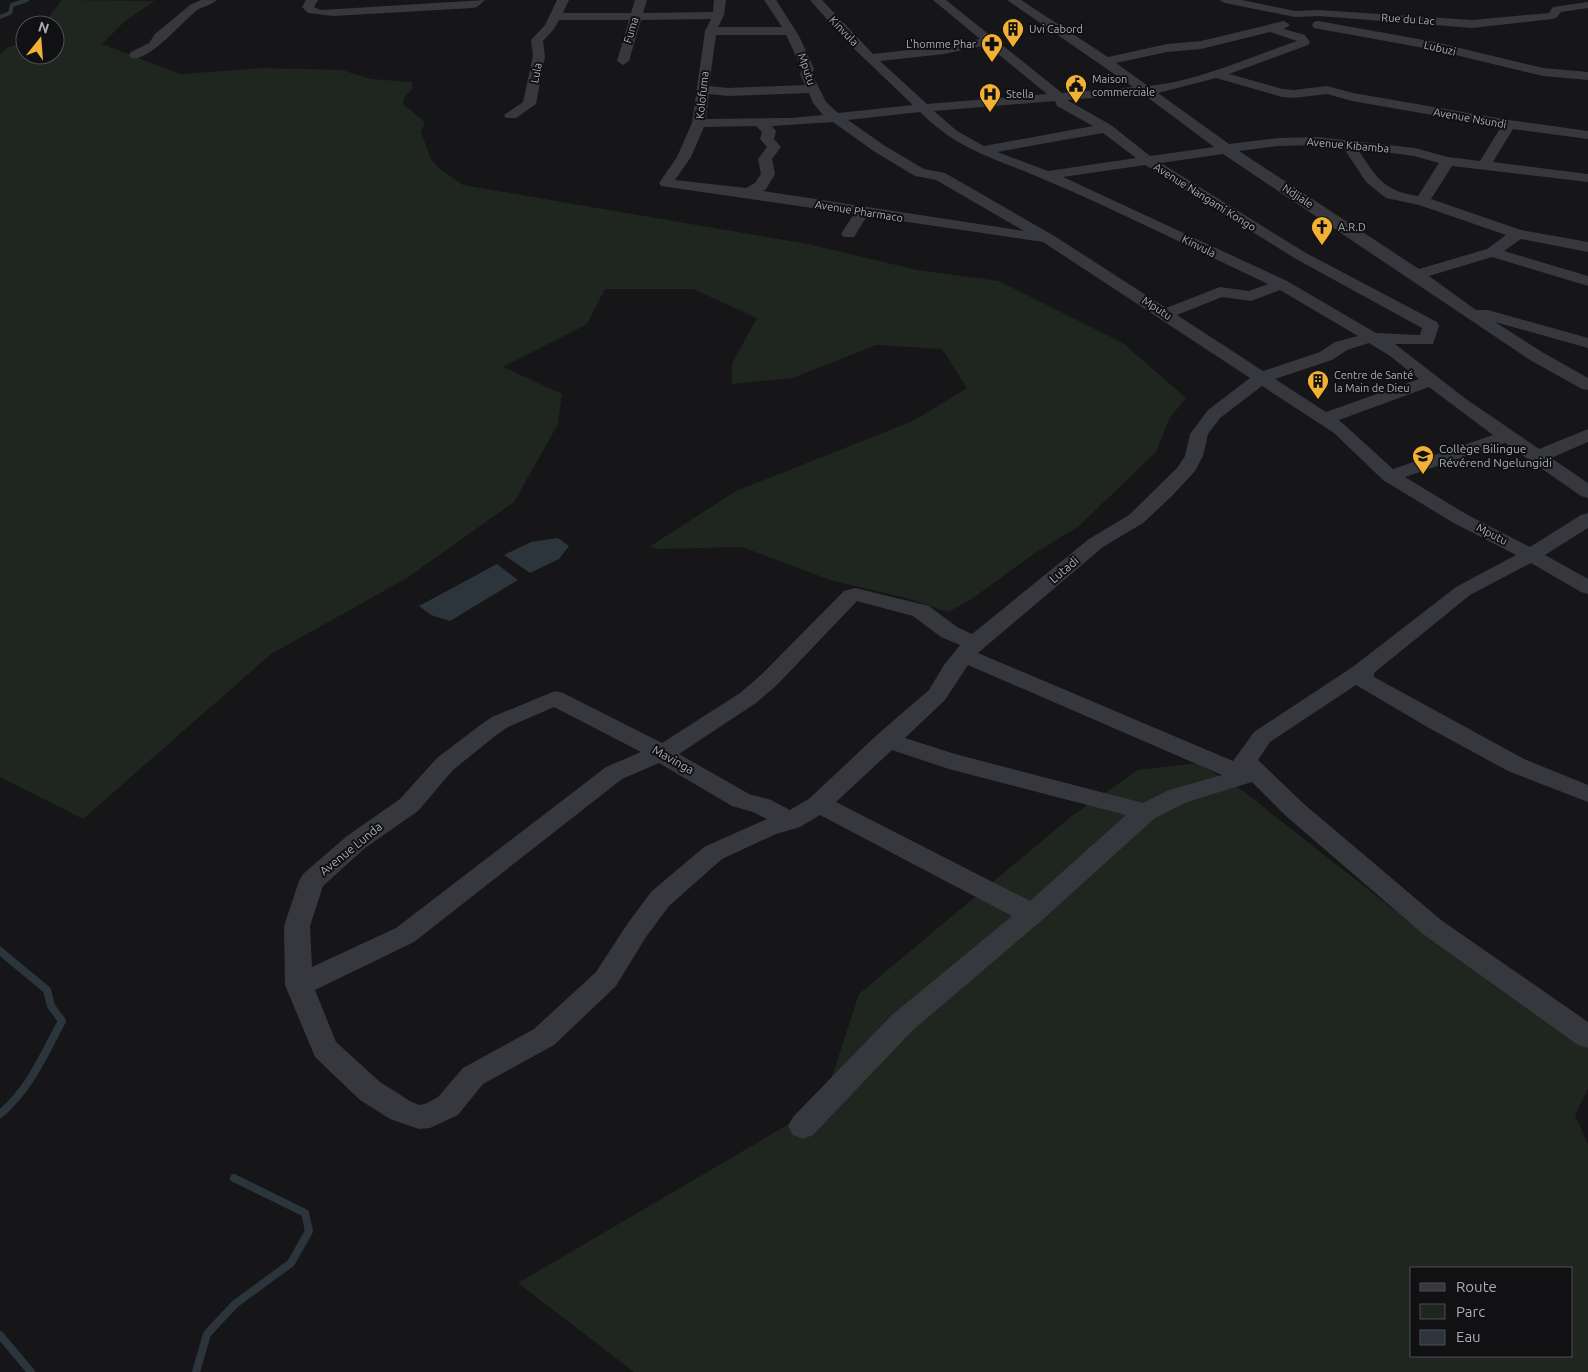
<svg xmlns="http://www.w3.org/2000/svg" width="1588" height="1372" font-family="Ubuntu,sans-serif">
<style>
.green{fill:#1e261f;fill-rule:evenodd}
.water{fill:#2c353c}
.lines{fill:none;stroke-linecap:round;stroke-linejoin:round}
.stream-far1{stroke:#2c353c;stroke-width:4}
.stream{stroke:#2c353c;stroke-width:8}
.street{fill:#37383d;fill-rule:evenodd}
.labels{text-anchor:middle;stroke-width:4;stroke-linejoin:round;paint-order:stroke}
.far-street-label{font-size:11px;fill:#a8adb8;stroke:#111113}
.far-poi-label{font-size:11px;fill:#a8adb8;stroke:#111113;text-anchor:start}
.poi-label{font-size:12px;fill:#a8adb8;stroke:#111113;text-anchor:start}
.street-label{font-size:12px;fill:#a8adb8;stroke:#111113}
</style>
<rect width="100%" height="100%" fill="#161618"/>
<!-- green -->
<g class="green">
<polygon points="62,0 155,1 125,21 102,44 180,74 263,68 342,70 371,79 412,82 412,89 404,98 403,104 425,122 421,132 431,159 439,168 463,185 808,244 917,270 999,281 1123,343 1186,398 1169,419 1156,452 1079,526 1032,555 972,599 948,612 906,598 830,580 742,547 659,549 649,547 736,491 913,421 967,388 942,349 876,345 793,378 732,384 732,363 757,318 693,289 605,289 587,324 503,367 562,394 558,424 514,502 407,578 271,654 83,819 0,777 0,54 9,47 25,41 25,55 55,55 55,25 42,25"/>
<path d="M1198 763 1243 791 1426 935 1588 1038V1089L1575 1115 1588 1144V1372H634L518 1283 823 1104 859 994 1073 815 1138 770ZM1412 1268H1572V1356H1412Z"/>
</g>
<!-- water -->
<g class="water">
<polygon points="558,538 569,546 559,559 530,573 504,555 531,542"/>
<polygon points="497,564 518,580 450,621 431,615 419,606"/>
</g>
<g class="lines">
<!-- stream-far1 -->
<polyline class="stream-far1" points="0,17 10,13 12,5 27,0"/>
<!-- stream -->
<g class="stream">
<path d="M0 951 47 990 51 1006 62 1021C44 1054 30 1089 0 1114"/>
<polyline points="0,1335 31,1372"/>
<polyline points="196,1372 207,1334 235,1304 291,1263 309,1231 305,1213 234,1178"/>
</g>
<!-- street -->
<g class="street">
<path d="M201 0H217C211 6 202 6 196 11 181 23 149 62 131 58L129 55 131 52 149 43 155 34 190 5Z"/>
<polygon points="306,0 318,0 314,7 321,10 485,0 477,7 473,8 333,16 308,13 302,7"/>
<path d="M557 0H569L563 13H631L635 0H647L643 13 713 12 714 0H726L724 15 718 27H782L764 0H776L799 36 814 69 812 74 826 102 838 113 913 105 846 41 810 0H822L873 54 944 46 980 39 933 0H946L1062 93 1133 87 1007 0H1021L1108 57 1167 44 1201 41 1284 21 1290 25 1284 29 1305 35 1310 42 1308 45 1229 74 1283 89 1294 90 1327 86 1353 93 1509 120 1588 131V139L1513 129 1493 162 1588 174V182L1452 166 1431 199 1521 230 1588 242V252L1521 239 1504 251 1588 276V286L1492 257 1429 276 1476 310H1488L1588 338V348L1495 322 1542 352 1588 378V390L1582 389 1530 360 1223 154 1161 163 1306 253 1437 322 1439 326 1433 344H1395L1466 399 1539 449 1588 429V442L1551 458 1588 483V498L1581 496 1505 443 1405 477 1466 514 1530 547 1581 515 1588 513V528L1545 555 1588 579V594L1581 592 1531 563 1470 595 1374 673V677L1524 759 1588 785V802L1508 771 1429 728 1356 685 1270 742 1258 760 1304 804 1441 920 1588 1022V1048L1578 1045 1423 934 1286 816 1252 782 1187 802 1155 818 1041 921 912 1031 813 1135 803 1139 793 1135 788 1126 793 1117 892 1015 1012 916 820 815 800 827 776 834 722 859 669 906 646 937 616 986 554 1045 483 1084 458 1115 430 1128 419 1129 390 1119 360 1100 315 1057 285 985 284 926 299 881 303 874 347 836 400 799 437 758 479 726 492 717 555 691 563 693 662 743 740 693 761 675 844 591 855 588 929 606 957 627 972 634 1089 539 1129 515 1177 468 1185 456 1190 434 1208 410 1250 378 1043 242 867 216 854 237H844L841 234 854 214 661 186 659 183 677 157 692 123 705 31 711 19 641 20 629 61 623 65 617 61 629 20H559L554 29 543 41 545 56 536 104 516 118H506L504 115 523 102 533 56 531 40 545 25ZM1270 32 1297 41C1251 57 1196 82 1148 86L1116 63 1167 52 1201 49ZM716 35H786L802 69 800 74 805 85 728 88 709 86ZM987 45 1047 94 927 104 880 61 944 54ZM1216 78 1282 97 1294 98 1327 94 1352 101 1501 127 1480 161 1448 157 1415 148 1317 137 1278 138 1229 144 1158 93ZM809 93 813 103 823 115 791 118 706 119 709 94 728 96ZM1143 94 1214 147 1150 156 1111 125 1067 100ZM1055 101 1057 106 1093 126 984 146 957 131 934 111ZM920 112C959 151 995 158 1043 179 1119 211 1193 249 1268 284L1249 291 1220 287 1166 308 1056 237 945 173 924 169 885 146 848 120ZM833 122 875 152 915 176 936 180 1024 231 763 191 766 189 775 174 772 159 781 147 774 139 776 131 772 126ZM756 126 762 132 760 139 767 147 758 159 761 174 755 183 746 188 675 180 691 157 704 127ZM1103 133 1136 158 1048 171 997 152ZM1317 145 1343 147 1366 182 1386 198 1419 205 1506 235 1487 249 1419 269 1239 151 1278 146ZM1357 148 1414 156 1439 163 1418 196C1383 191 1376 177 1357 148ZM1145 165 1296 259 1422 328 1420 335 1376 333 1287 281 1063 177ZM1280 290 1358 336 1335 342 1320 352 1263 371 1177 315 1222 297 1251 301ZM1369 343 1390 356 1419 379 1326 412 1275 379 1332 360 1347 350ZM1262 386 1334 433 1383 480 1452 522 1516 555 1456 587 1354 666 1254 732 1233 761 978 653 1103 547 1143 523 1171 497 1195 471 1203 456 1208 434 1220 418ZM1429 387 1493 435 1393 469 1339 420ZM857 601 913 616 941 637 960 645 944 665 929 690 878 734 810 798 790 810 771 800 749 794 679 754 756 703 777 685ZM968 665 1222 775 1169 790 1143 803 955 754 905 738 945 700ZM554 707 641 752 606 767 396 928 312 967 310 926 323 886 365 848 418 811 453 770 495 736 508 727ZM892 750 949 769 1126 815 1030 901 836 802ZM659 763 732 806 753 812 767 819 704 847 651 892 628 923 596 972 534 1029 463 1068 438 1097 425 1104 419 1105 410 1101 380 1082 336 1042 315 990 414 942 622 779Z"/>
<polygon points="1219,0 1242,0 1295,11 1319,10 1472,20 1549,13 1553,7 1588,2 1588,8 1561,12 1556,18 1552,19 1472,28 1319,16 1295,17 1225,3"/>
<polygon points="1318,21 1435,42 1543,68 1588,72 1588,80 1543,76 1435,50 1314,28 1312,25 1314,22"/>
</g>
</g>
<!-- icons -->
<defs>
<g id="building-pin" transform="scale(1.125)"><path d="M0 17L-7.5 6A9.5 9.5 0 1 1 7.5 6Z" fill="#f2b134" stroke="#111113"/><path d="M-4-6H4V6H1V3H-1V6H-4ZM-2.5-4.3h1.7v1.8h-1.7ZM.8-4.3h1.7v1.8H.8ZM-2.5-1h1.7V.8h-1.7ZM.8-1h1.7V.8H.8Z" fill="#111"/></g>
<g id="pharmacy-pin" transform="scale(1.125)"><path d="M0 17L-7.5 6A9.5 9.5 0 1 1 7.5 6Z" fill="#f2b134" stroke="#111113"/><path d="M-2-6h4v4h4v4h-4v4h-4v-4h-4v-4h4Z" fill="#111"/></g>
<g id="civic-pin" transform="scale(1.125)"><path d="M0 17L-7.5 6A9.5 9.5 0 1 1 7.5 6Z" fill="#f2b134" stroke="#111113"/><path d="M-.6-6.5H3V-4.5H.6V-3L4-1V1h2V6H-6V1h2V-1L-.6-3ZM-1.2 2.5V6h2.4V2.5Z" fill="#111"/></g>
<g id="hospital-pin" transform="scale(1.125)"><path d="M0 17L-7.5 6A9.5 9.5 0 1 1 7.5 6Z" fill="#f2b134" stroke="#111113"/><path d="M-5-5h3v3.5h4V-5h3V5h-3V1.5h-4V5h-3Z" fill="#111"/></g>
<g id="church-pin" transform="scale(1.125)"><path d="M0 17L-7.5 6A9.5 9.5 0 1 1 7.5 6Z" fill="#f2b134" stroke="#111113"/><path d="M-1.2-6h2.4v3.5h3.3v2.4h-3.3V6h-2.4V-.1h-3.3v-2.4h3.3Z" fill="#111"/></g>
<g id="school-pin" transform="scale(1.125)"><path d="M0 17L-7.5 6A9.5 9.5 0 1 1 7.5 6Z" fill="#f2b134" stroke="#111113"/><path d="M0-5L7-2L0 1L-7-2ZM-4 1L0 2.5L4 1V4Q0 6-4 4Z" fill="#111"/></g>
</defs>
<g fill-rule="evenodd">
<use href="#building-pin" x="1013" y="29"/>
<use href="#pharmacy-pin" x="992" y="44"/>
<use href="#civic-pin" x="1076" y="85"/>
<use href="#hospital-pin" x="990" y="94"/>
<use href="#church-pin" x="1322" y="227"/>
<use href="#building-pin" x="1318" y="381"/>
<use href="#school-pin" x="1423" y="456"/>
</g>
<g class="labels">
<!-- far-street labels -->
<g class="far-street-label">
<text transform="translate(1408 19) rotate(4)" y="4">Rue du Lac</text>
<text transform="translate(631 30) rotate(-73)" y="4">Fuma</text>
<text transform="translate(844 31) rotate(46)" y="4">Kinvula</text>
<text transform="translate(1440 48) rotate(13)" y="4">Lubuzi</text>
<text transform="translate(807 69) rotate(71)" y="4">Mputu</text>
<text transform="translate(536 73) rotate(-79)" y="4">Lula</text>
<text transform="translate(702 95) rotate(-84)" y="4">Kolofuma</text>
<text transform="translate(1470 118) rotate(10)" y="4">Avenue Nsundi</text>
<text transform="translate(1348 145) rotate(5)" y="4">Avenue Kibamba</text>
<text transform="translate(1298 196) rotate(33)" y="4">Ndjiale</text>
<text transform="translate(1205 197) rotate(32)" y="4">Avenue Nangami Kongo</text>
<text transform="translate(859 211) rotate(9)" y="4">Avenue Pharmaco</text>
<text transform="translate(1199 246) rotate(26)" y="4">Kinvula</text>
<text transform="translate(1157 308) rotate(33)" y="4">Mputu</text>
<text transform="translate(1492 534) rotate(27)" y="4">Mputu</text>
</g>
<!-- far-poi labels -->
<g class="far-poi-label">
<text x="1029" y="33">Uvi Cabord</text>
<text x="976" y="48" text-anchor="end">L'homme Phar</text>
<text x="1092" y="83">Maison<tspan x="1092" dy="13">commerciale</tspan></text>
<text x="1006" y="98">Stella</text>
<text x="1338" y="231">A.R.D</text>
<text x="1334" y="379">Centre de Santé<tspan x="1334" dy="13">la Main de Dieu</tspan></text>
</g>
<!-- poi labels -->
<g class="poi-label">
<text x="1439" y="453">Collège Bilingue<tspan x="1439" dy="14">Révérend Ngelungidi</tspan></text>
</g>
<!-- street labels -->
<g class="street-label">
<text transform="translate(1064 570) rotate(-40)" y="4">Lutadi</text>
<text transform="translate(673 760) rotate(29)" y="4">Mavinga</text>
<text transform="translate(351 849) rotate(-39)" y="4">Avenue Lunda</text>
</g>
</g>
<!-- legend -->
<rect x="1410" y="1267" width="162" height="90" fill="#111113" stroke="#4d4f55"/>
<rect x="1420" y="1283" width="25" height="8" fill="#37383d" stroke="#4d4f55"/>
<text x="1456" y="1292" font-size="15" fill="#a8adb8">Route</text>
<rect x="1420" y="1304" width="25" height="15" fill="#1e261f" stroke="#4d4f55"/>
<text x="1456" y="1317" font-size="15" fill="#a8adb8">Parc</text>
<rect x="1420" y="1330" width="25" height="15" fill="#2c353c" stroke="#4d4f55"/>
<text x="1456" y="1342" font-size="15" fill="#a8adb8">Eau</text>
<!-- north arrow -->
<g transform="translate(40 40) rotate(17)"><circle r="24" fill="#111113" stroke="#4d4f55"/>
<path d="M0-4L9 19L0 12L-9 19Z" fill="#f2b134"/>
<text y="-8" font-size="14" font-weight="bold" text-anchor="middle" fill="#a8adb8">N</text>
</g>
</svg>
